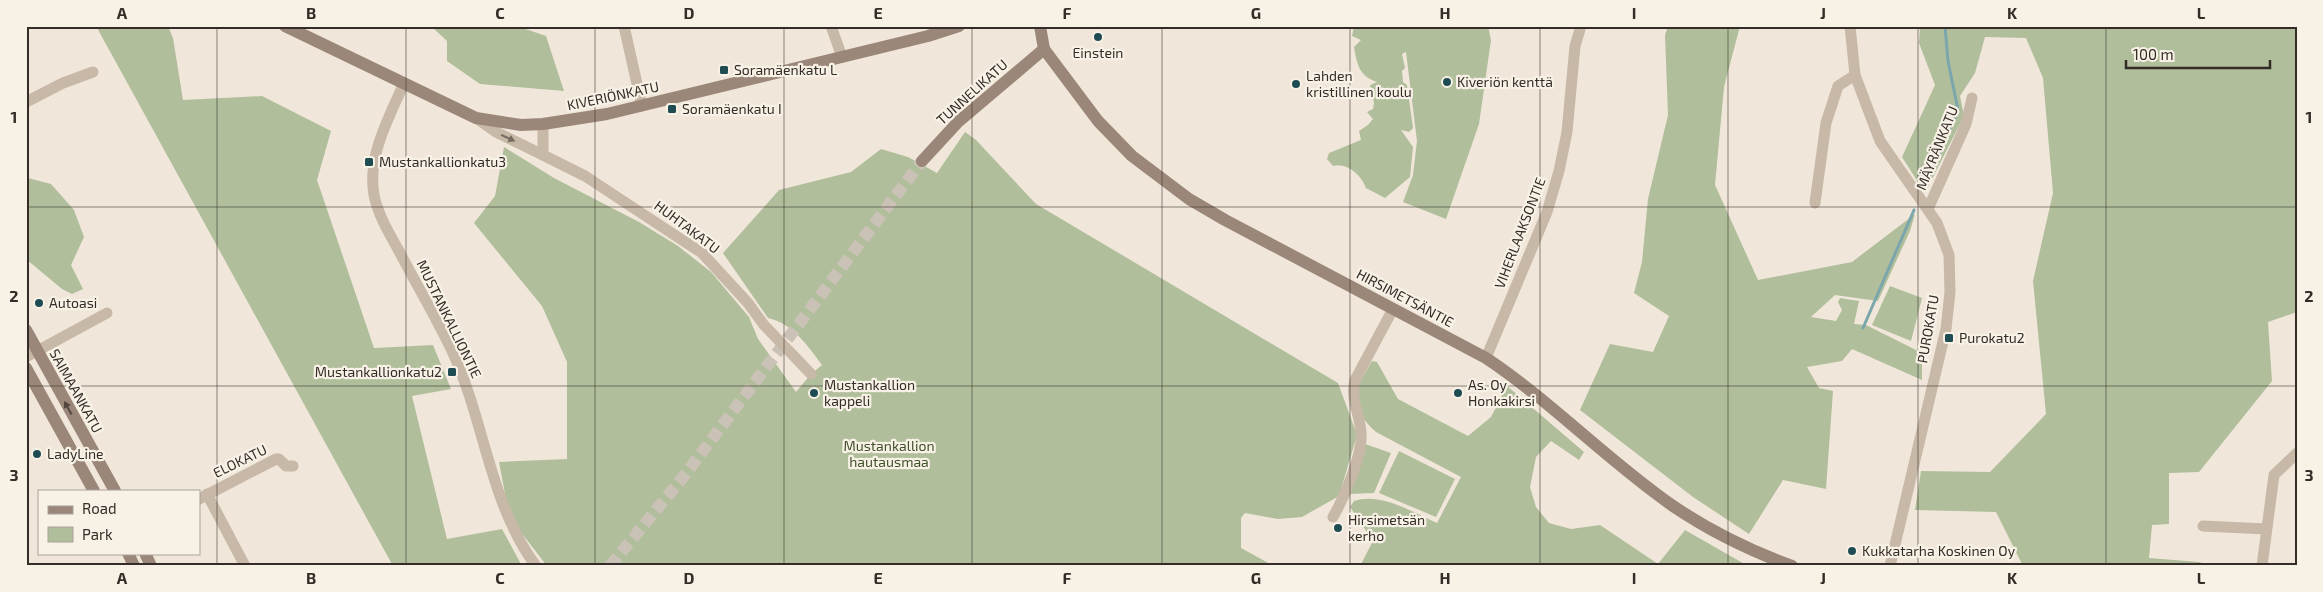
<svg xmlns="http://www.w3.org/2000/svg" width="2323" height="592" font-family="'Exo 2',sans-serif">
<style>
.green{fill:#b0be9b}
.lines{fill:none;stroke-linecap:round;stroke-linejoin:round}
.stream{stroke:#7ba6ab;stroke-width:3}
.secondary-tunnel{stroke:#cac2b6;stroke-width:12;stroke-dasharray:12 6;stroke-linecap:butt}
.street{stroke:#c7b8a7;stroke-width:11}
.secondary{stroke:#9b8779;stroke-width:12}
.oneway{fill:#766b61}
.oneway2{fill:#534740}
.grid{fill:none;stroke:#342c27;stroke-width:1;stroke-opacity:0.55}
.poi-dot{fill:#1f4c53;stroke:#f8f1e6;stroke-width:2}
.labels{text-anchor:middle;stroke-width:4.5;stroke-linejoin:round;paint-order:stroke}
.poi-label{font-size:14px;fill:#342c27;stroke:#f8f1e6;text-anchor:start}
.street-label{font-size:14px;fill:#342c27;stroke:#f8f1e6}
.park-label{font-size:14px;fill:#41512d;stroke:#f8f1e6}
.neatline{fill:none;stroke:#342c27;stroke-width:2}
.grid-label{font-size:16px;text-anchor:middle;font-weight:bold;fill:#342c27}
</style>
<rect width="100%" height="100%" fill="#f0e7da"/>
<!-- green -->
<g class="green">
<polygon points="96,26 168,26 173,38 183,100 262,96 331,131 317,180 374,348 433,345 451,389 412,396 447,539 502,529 522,566 393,566"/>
<polygon points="431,26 517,26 546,36 564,91 480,84 447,61 447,41"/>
<path d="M1354 26H1488L1491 40 1479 124 1446 219 1403 202 1413 175 1417 141 1406 52 1402 54 1405 68 1402 71 1403 82 1407 85 1413 128 1409 132 1401 130 1413 147 1410 177 1385 198 1366 188C1362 176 1347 162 1333 166L1327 159 1329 153 1361 140 1359 131 1368 125 1373 119 1367 112 1373 109 1374 103 1370 85 1377 82C1359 76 1357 64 1354 47L1361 40 1352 36Z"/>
<polygon points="1668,26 1740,26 1724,87 1715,185 1758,280 1852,262 1915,214 1910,231 1878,301 1835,295 1811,317 1836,321 1842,310 1838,302 1840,298 1859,301 1854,324 1866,325 1922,353 1922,380 1852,349 1842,361 1807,367 1819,388 1833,391 1826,489 1783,480 1749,534 1693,497 1580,410 1610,344 1653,352 1669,316 1634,293 1642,262 1648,199 1668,115 1665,35"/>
<polygon points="1920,26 2297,26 2297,312 2268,322 2272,381 2199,472 2169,473 2169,524 2152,525 2149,558 2199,562 2212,566 2023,566 1996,512 1915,510 1921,471 1990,472 2046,414 2033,281 2053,193 2043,78 2026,38 1985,37 1975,73 1960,96 1964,116 1925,193 1902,157 1935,85 1919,43"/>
<path d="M965 132 976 140 1036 204 1338 383 1357 435 1339 496 1302 517 1278 519 1245 513 1241 518V548L1274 566H547L520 531 506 499 499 462 567 459V362L542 306 474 223 495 196 504 147 554 178 639 222 678 246 711 272 749 317 758 339 796 392 811 374 822 365C808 346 792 323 768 318L723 253 779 190 851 172 881 149 908 157 937 173Z"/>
<polygon points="26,174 28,178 51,184 74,210 84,237 71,265 83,289 72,294 62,289 26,259"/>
<polygon points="1890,286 1922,298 1911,341 1872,325"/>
<path d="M1372 361 1377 362 1398 399 1468 436 1491 417 1507 386 1584 452 1579 460 1551 441 1536 457 1530 487 1536 507 1549 523 1571 529 1600 525 1658 564 1685 530 1748 566H1360L1373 541 1350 507 1354 501C1381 492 1412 512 1437 523L1461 477 1376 432C1362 420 1357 409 1354 392Z"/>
<polygon points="1365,444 1391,453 1374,493 1349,494"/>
<polygon points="1399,451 1455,479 1436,517 1379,493"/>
</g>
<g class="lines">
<!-- stream -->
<g class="stream">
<polyline points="1925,187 1958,110 1948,61 1945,26"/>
<polyline points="1863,328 1914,210"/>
</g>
<!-- secondary-tunnel -->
<polyline class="secondary-tunnel" points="610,566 684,476 922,161"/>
<!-- street -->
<g class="street">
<polyline points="624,26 642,106"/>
<polyline points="831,26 842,57"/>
<polyline points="1850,26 1855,75 1880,141 1937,223 1949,255 1950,292 1946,329 1890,566"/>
<path d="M404 83C389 118 367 156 374 195 378 215 389 233 399 251 416 284 436 317 452 351 485 421 489 503 536 566"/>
<polyline points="26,102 63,83 93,72"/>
<polyline points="476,118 496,132 543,155"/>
<polyline points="543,124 543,155 585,176 702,253 748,303 764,325 811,374"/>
<polyline points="1815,203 1826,123 1838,86 1855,75"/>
<polyline points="1928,209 1966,124 1972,98"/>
<polyline points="26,357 107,313"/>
<polyline points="1486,358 1547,212 1559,171 1567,132 1575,46 1581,26"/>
<polyline points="207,494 245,566"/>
<polyline points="199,499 276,459 279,459 286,466 293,466"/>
<path d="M1333 517C1344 498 1363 454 1361 433 1360 414 1350 399 1355 380L1393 309"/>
<polyline points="2203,526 2266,529"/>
<polyline points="2262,566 2274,475 2297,453"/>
</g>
<!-- secondary -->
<g class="secondary">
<polyline points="285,26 476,118 521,125 543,124 607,114 928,36 959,26"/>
<path d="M1040 26 1044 49 1098 121 1132 156 1189 199 1225 220 1486 358C1552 402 1608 461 1673 506 1710 531 1751 551 1792 566"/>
<polyline points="922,161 958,122 1044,49"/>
<polyline points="26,330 115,491"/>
<polyline points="26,368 94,491"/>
<polyline points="128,553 134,566"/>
<polyline points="145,553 151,566"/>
</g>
</g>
<!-- one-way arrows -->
<defs><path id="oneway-solid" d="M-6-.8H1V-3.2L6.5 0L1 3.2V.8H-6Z" transform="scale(1.25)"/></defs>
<use class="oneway" href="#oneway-solid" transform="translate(508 138) rotate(25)"/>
<use class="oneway2" href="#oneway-solid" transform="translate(68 408) rotate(-119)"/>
<!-- grid -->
<path class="grid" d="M217 26V566M406 26V566M595 26V566M784 26V566M972 26V566M1162 26V566M1350 26V566M1540 26V566M1728 26V566M1918 26V566M2106 26V566M26 207H2297M26 386H2297"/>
<!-- markers -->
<g class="poi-dot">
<circle cx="1098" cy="37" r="5"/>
<rect x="719" y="65" width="10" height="10" rx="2.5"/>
<circle cx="1447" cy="82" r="5"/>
<circle cx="1296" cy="84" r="5"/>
<rect x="667" y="104" width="10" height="10" rx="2.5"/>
<rect x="364" y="157" width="10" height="10" rx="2.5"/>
<circle cx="39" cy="303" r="5"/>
<rect x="1944" y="333" width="10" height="10" rx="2.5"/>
<rect x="447" y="367" width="10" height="10" rx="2.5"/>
<circle cx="814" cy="393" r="5"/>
<circle cx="1458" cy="393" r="5"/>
<circle cx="37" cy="454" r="5"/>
<circle cx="1338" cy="528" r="5"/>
<circle cx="1852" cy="551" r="5"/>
</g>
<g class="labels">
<!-- poi labels -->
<g class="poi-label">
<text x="1098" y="58" text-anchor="middle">Einstein</text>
<text x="734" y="75">Soramäenkatu L</text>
<text x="1306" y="81">Lahden<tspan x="1306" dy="16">kristillinen koulu</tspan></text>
<text x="1457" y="87">Kiveriön kenttä</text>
<text x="682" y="114">Soramäenkatu I</text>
<text x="379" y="167">Mustankallionkatu3</text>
<text x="49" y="308">Autoasi</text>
<text x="1959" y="343">Purokatu2</text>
<text x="442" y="377" text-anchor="end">Mustankallionkatu2</text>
<text x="824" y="390">Mustankallion<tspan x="824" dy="16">kappeli</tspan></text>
<text x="1468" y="390">As. Oy<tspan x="1468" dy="16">Honkakirsi</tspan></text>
<text x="47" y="459">LadyLine</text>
<text x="1348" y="525">Hirsimetsän<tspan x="1348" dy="16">kerho</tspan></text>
<text x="1862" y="556">Kukkatarha Koskinen Oy</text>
</g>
<!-- street labels -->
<g class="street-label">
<text transform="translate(972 92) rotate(-42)" y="5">TUNNELIKATU</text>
<text transform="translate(613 96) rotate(-12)" y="5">KIVERIÖNKATU</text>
<text transform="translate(1937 148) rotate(-68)" y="5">MÄYRÄNKATU</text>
<text transform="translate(687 227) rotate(37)" y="5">HUHTAKATU</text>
<text transform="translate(1520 233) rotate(-69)" y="5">VIHERLAAKSONTIE</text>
<text transform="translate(1405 298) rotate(28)" y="5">HIRSIMETSÄNTIE</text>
<text transform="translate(449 319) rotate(64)" y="5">MUSTANKALLIONTIE</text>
<text transform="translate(1928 329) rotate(-80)" y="5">PUROKATU</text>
<text transform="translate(76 391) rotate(61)" y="5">SAIMAANKATU</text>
<text transform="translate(240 461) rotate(-26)" y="5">ELOKATU</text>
</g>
<!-- park labels -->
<g class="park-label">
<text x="889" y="451">Mustankallion<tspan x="889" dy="16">hautausmaa</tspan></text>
</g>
</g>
<!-- border -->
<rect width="2323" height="592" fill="none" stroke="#f8f1e6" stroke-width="55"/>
<!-- legend -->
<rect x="38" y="490" width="162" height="65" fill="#f8f1e6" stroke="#aaa29a"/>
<rect x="48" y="506" width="25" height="8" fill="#9b8779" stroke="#aaa29a"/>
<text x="82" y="514" font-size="15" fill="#342c27">Road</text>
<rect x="48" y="527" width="25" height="15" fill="#b0be9b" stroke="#aaa29a"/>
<text x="82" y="540" font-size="15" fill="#342c27">Park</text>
<!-- scale -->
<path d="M2126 60v8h144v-8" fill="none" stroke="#342c27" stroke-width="2.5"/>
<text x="2133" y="60" font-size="15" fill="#342c27" stroke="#f8f1e6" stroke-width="4" paint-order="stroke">100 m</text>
<rect x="28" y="28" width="2268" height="536" class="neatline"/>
<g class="grid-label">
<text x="122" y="19">A</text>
<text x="311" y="19">B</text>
<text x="500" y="19">C</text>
<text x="689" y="19">D</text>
<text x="878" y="19">E</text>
<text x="1067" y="19">F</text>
<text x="1256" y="19">G</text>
<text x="1445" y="19">H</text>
<text x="1634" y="19">I</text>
<text x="1823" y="19">J</text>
<text x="2012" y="19">K</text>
<text x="2201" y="19">L</text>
<text x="14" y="123">1</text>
<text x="2309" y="123">1</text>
<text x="14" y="302">2</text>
<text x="2309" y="302">2</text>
<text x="14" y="481">3</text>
<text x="2309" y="481">3</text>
<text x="122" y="584">A</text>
<text x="311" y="584">B</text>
<text x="500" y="584">C</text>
<text x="689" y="584">D</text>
<text x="878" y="584">E</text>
<text x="1067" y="584">F</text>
<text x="1256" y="584">G</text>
<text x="1445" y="584">H</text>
<text x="1634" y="584">I</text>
<text x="1823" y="584">J</text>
<text x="2012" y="584">K</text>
<text x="2201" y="584">L</text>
</g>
</svg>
